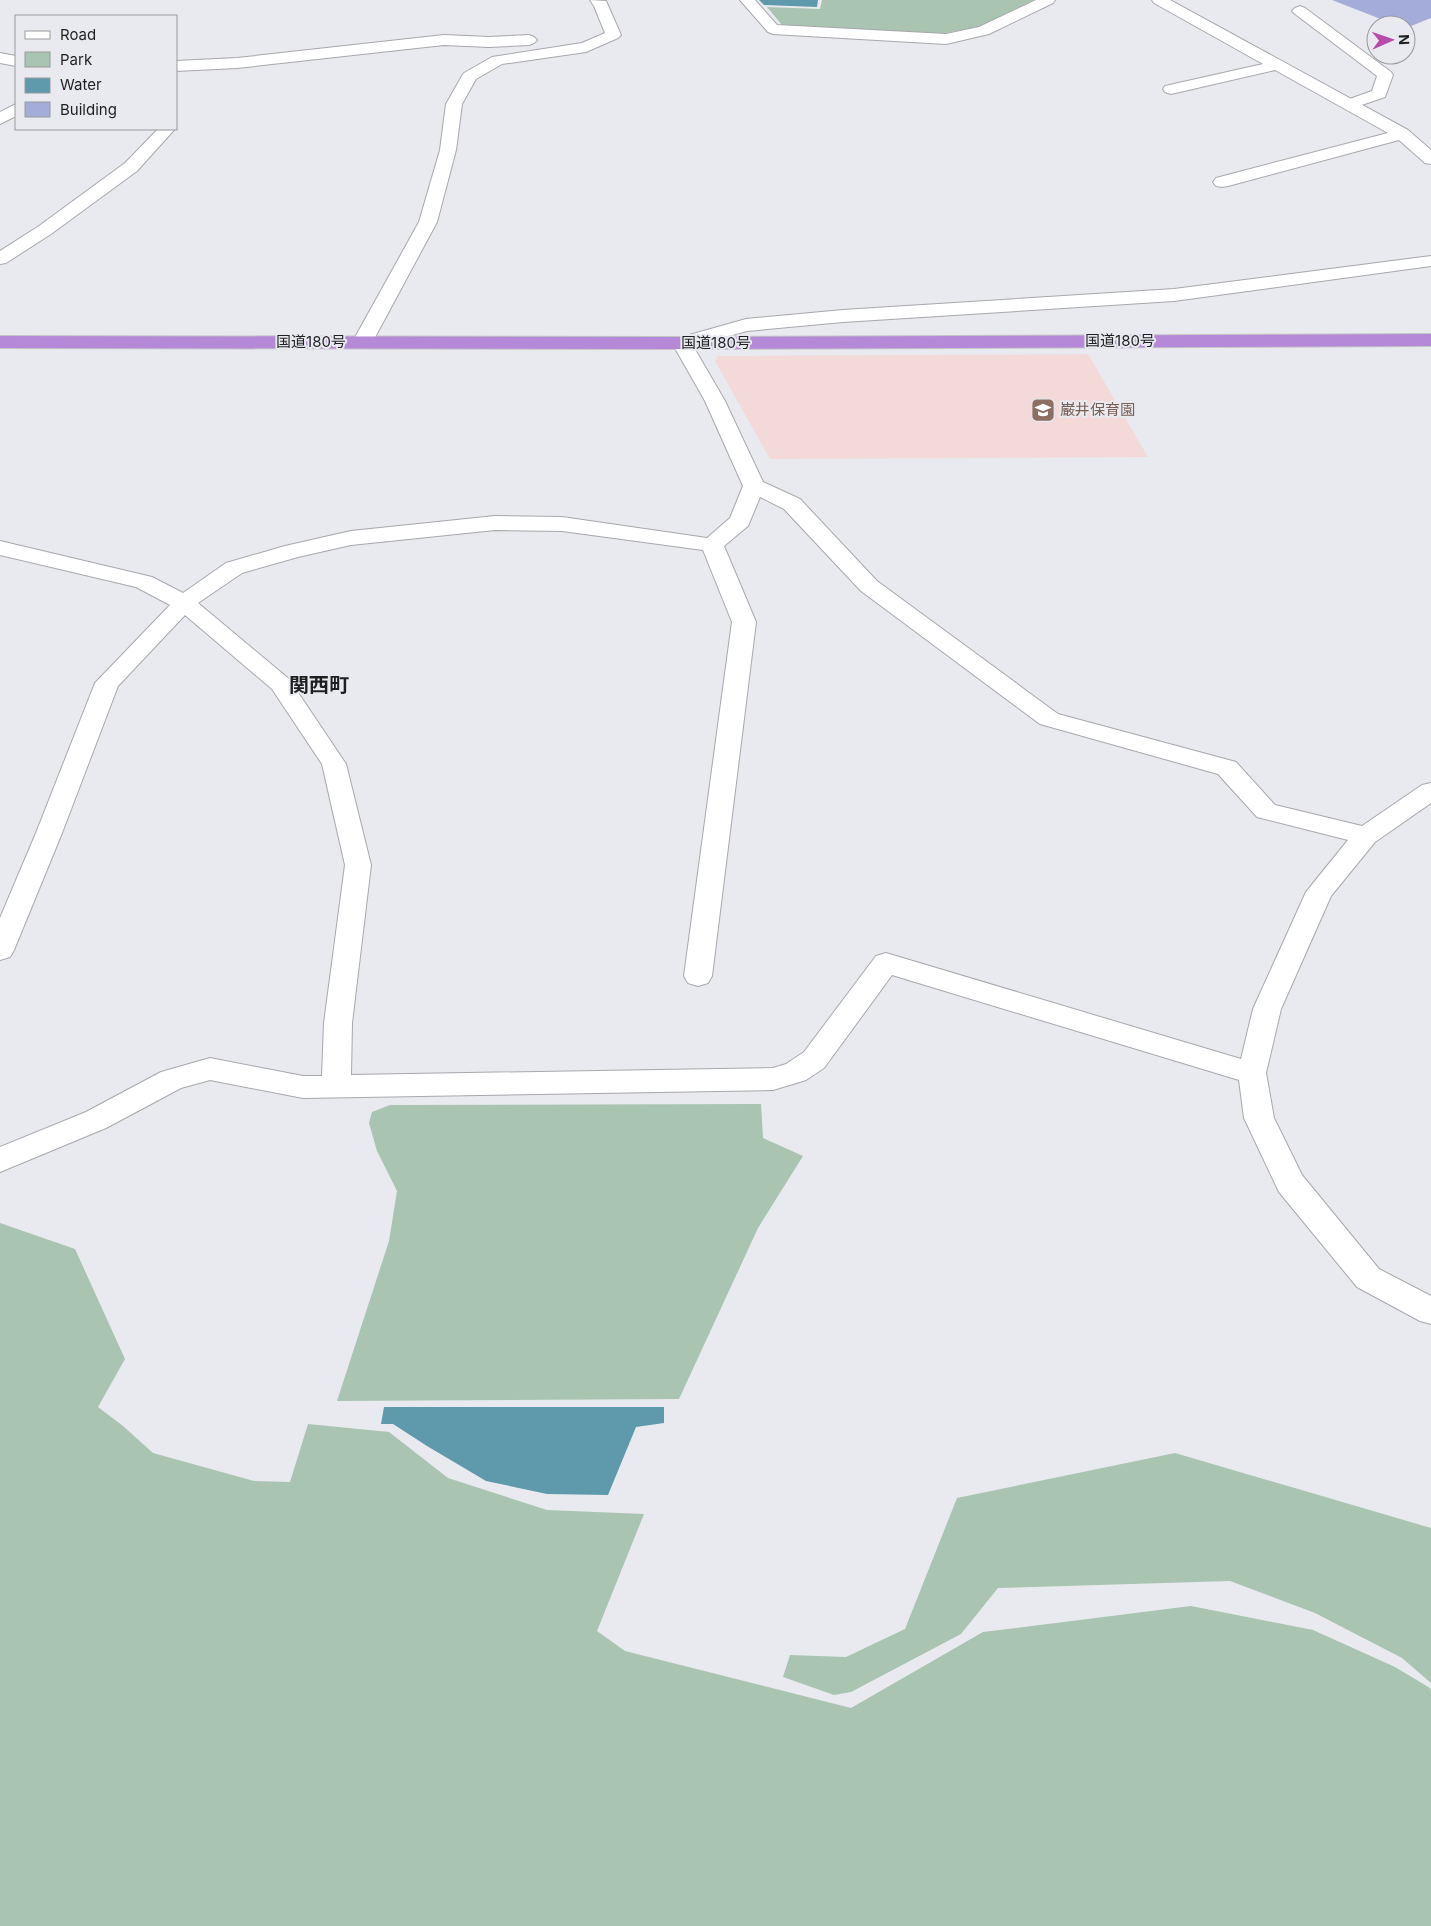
<svg xmlns="http://www.w3.org/2000/svg" width="1431" height="1926" font-family="Inter,'Noto Sans JP',sans-serif">
<style>
.education{fill:#f4d9d9}
.green{fill:#a9c4b0}
.water{fill:#5e9aab}
.building{fill:#a4acda}
.lines{fill:none;stroke-linecap:round;stroke-linejoin:round}
.lane-casing{stroke:#a7a8ad;stroke-width:2}
.street-casing{stroke:#a7a8ad;stroke-width:2}
.highway-casing{stroke:#c4c5c5;stroke-width:2}
.lane{fill:#fff;fill-rule:evenodd}
.street{fill:#fff;fill-rule:evenodd}
.highway{fill:#b688d8;fill-rule:evenodd}
.labels{text-anchor:middle;stroke-width:4;stroke-linejoin:round;paint-order:stroke}
.far-street-label{font-size:15px;fill:#1e1f21;stroke:#e8eaef}
.far-education-label{font-size:15px;fill:#785e54;stroke:#e8eaef;text-anchor:start}
.quarter-label{font-size:20px;font-weight:bold;fill:#1e1f21;stroke:#e8eaef}
</style>
<rect width="100%" height="100%" fill="#e8eaef"/>
<!-- education -->
<polygon class="education" points="1088,354 1148,457 770,459 715,361 718,356"/>
<!-- green -->
<g class="green">
<polygon points="822,0 1034,0 979,27 940,34 782,25 767,7 820,9"/>
<polygon points="761,1104 763,1138 803,1156 758,1228 679,1399 337,1401 389,1241 397,1191 377,1151 369,1123 372,1112 390,1105"/>
<polygon points="0,1223 75,1249 125,1359 98,1407 123,1426 153,1453 254,1481 290,1482 308,1424 389,1432 448,1478 547,1510 644,1514 597,1631 625,1651 851,1708 983,1632 1191,1606 1313,1630 1395,1667 1430,1688 1431,1691 1431,1926 0,1926"/>
<polygon points="1175,1453 1431,1528 1431,1683 1402,1658 1315,1613 1230,1581 998,1588 961,1634 851,1692 834,1695 783,1677 790,1655 846,1657 905,1629 957,1498"/>
</g>
<!-- water -->
<g class="water">
<polygon points="759,0 818,0 817,7 764,5"/>
<polygon points="384,1407 664,1407 664,1423 636,1427 608,1495 547,1494 486,1481 427,1446 393,1424 381,1424"/>
</g>
<!-- building -->
<polygon class="building" points="1332,0 1431,0 1431,18 1406,28 1406,25 1396,25"/>
<g class="lines">
<!-- lane casing -->
<g class="lane-casing">
<polygon id="lane" points="1300,6 1305,8 1391,72 1393,75 1385,97 1350,109 1344,107 1342,104 1344,101 1372,91 1377,76 1295,14 1292,11 1295,8"/>
</g>
<!-- street casing -->
<g class="street-casing">
<g id="street">
<polygon points="590,0 606,1 621,35 618,38 586,52 502,64 476,79 462,104 456,150 437,222 373,341 370,345 363,347 356,345 353,341 419,222 440,150 446,104 462,76 464,73 492,57 582,43 605,33 594,6"/>
<polygon points="740,0 755,0 777,25 946,34 979,27 1036,0 1055,0 1053,3 989,34 946,44 773,34 768,32"/>
<polygon points="1152,0 1170,0 1408,130 1431,150 1431,164 1425,163 1399,140 1228,186 1222,187 1216,186 1213,182 1216,178 1388,133 1275,70 1171,94 1165,92 1163,89 1165,86 1263,64 1154,3"/>
<polygon points="444,35 489,37 529,35 534,37 537,40 534,43 529,45 489,47 444,45 237,68 176,71 176,61 237,58"/>
<polygon points="0,53 16,56 16,66 0,63"/>
<polygon points="16,104 16,116 0,124 0,112"/>
<polygon points="158,129 174,130 137,171 51,234 6,263 0,264 0,251 39,226 125,163"/>
<path d="M1431 256V266L1174 301 843 322 747 331 693 346 725 401 763 482 800 499 877 581 1058 714 1236 762 1275 805 1362 826 1422 785 1431 783V803L1375 842 1331 896 1281 1009 1266 1073 1274 1118 1302 1175 1379 1269 1431 1296V1324L1420 1321 1357 1287 1279 1192 1244 1118 1239 1080 892 975 824 1068 806 1080 773 1090 303 1098 210 1080 181 1088 106 1128 0 1172V1147L86 1112 161 1072 210 1058 303 1076H322L324 1023 345 865 322 764 272 689 185 615 118 686 62 833 14 950 10 957 0 960V918L36 833 95 683 170 605 136 587 0 555V541L152 577 183 593 226 563 285 546 351 531 495 516 562 517 707 538 730 518 743 486 705 401 672 343 675 339 746 319 843 310 1174 289ZM760 497 784 509 861 591 1040 724 1218 774 1257 817 1348 840 1306 892 1253 1009 1241 1059 886 953 876 956 804 1052 786 1064 773 1068 351 1075 352 1023 371 865 346 764 289 679 198 603 242 573 298 557 351 545 495 530 562 531 703 550 732 622 684 976 688 983 698 986 708 983 712 976 756 622 724 546 748 526Z"/>
</g>
</g>
<!-- highway casing -->
<g class="highway-casing">
<polygon id="highway" points="1431,334 1431,346 682,349 0,348 0,336 682,337"/>
</g>
<!-- lane -->
<use href="#lane" class="lane"/>
<!-- street -->
<use href="#street" class="street"/>
<!-- highway -->
<use href="#highway" class="highway"/>
</g>
<!-- icons -->
<defs>
<g id="school-square" transform="scale(1.25)"><rect x="-9" y="-9" width="18" height="18" rx="4" fill="#8d6e63" stroke="#e8eaef"/><path d="M0-5L7-2L0 1L-7-2ZM-4 1L0 2.5L4 1V4Q0 6-4 4Z" fill="#fff"/></g>
</defs>
<g fill-rule="evenodd">
<use href="#school-square" x="1043" y="410"/>
</g>
<g class="labels">
<!-- far-street labels -->
<g class="far-street-label">
<text x="1120" y="346">国道180号</text>
<text x="311" y="347">国道180号</text>
<text x="716" y="348">国道180号</text>
</g>
<!-- far-education labels -->
<g class="far-education-label">
<text x="1060" y="415">巌井保育園</text>
</g>
<!-- quarter labels -->
<g class="quarter-label">
<text x="319" y="692">関西町</text>
</g>
</g>
<!-- legend -->
<rect x="15" y="15" width="162" height="115" fill="#e8eaef" stroke="#97999d"/>
<rect x="25" y="31" width="25" height="8" fill="#ffffff" stroke="#97999d"/>
<text x="60" y="40" font-size="15" fill="#1e1f21">Road</text>
<rect x="25" y="52" width="25" height="15" fill="#a9c4b0" stroke="#97999d"/>
<text x="60" y="65" font-size="15" fill="#1e1f21">Park</text>
<rect x="25" y="78" width="25" height="15" fill="#5e9aab" stroke="#97999d"/>
<text x="60" y="90" font-size="15" fill="#1e1f21">Water</text>
<rect x="25" y="102" width="25" height="15" fill="#a4acda" stroke="#97999d"/>
<text x="60" y="115" font-size="15" fill="#1e1f21">Building</text>
<!-- north arrow -->
<g transform="translate(1391 40) rotate(88)"><circle r="24" fill="#e8eaef" stroke="#97999d"/>
<path d="M0-4L9 19L0 12L-9 19Z" fill="#b84ba9"/>
<text y="-8" font-size="14" font-weight="bold" text-anchor="middle" fill="#1e1f21">N</text>
</g>
</svg>
